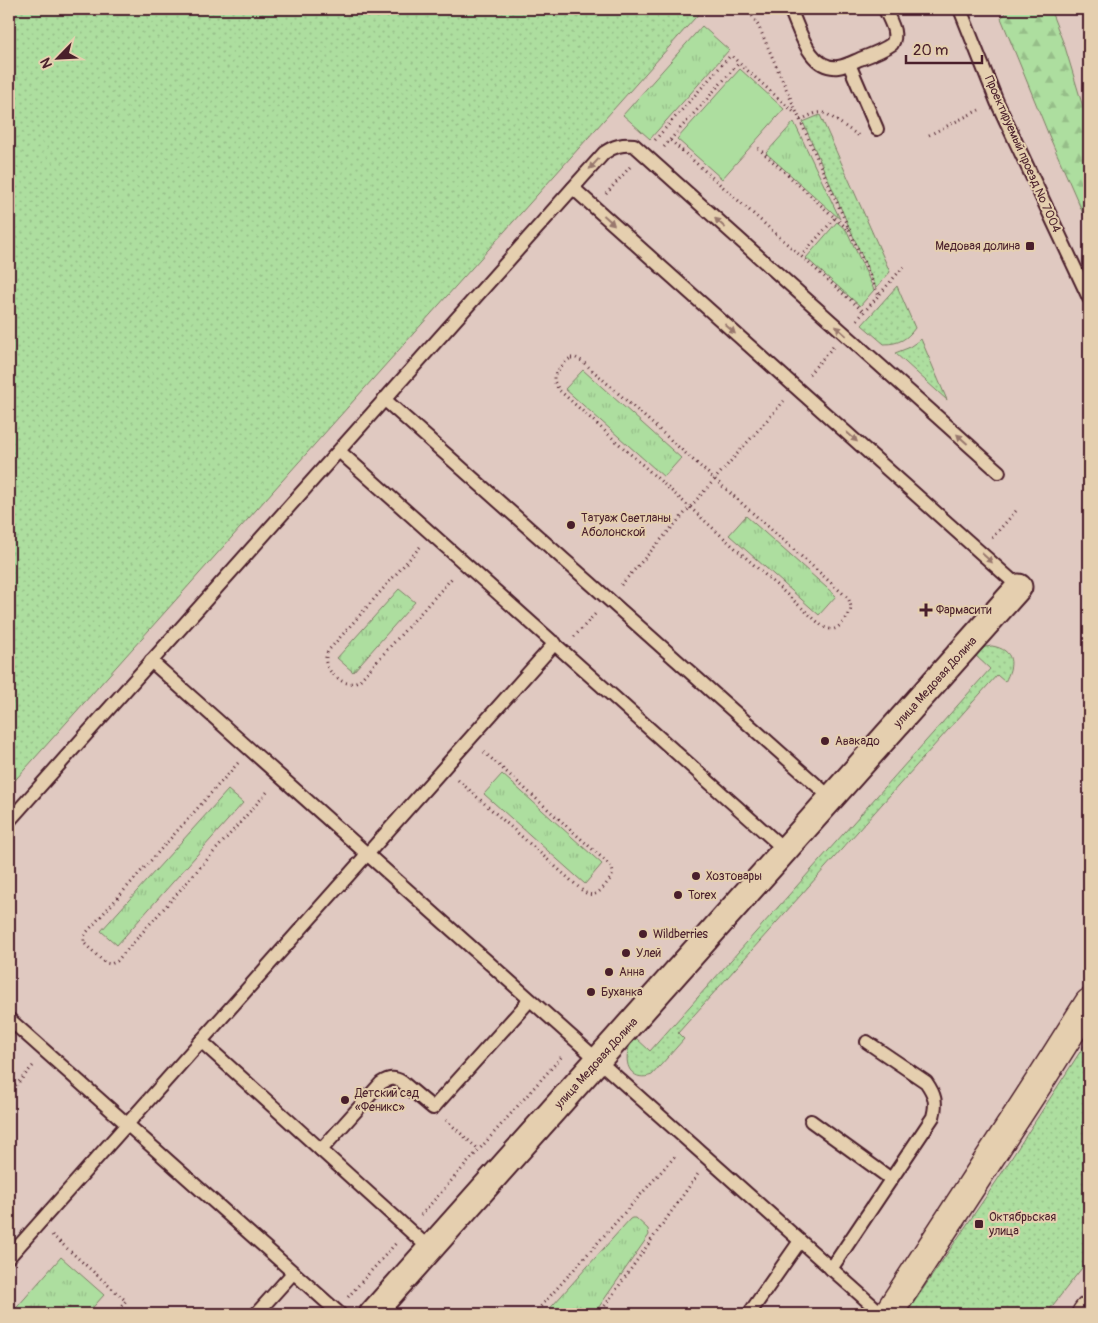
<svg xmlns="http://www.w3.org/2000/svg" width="1098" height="1323" font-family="Pangolin,sans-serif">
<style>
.grass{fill:url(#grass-dots);stroke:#7c7e65}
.forest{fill:url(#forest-firs);stroke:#7c7e65}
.park{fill:url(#park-tufts);stroke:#7c7e65}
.garden{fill:#adde9f;stroke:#7c7e65}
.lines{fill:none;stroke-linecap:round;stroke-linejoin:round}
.service-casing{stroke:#4a1f2b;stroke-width:16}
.minor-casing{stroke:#4a1f2b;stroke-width:29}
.tertiary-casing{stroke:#4a1f2b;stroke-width:31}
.secondary-casing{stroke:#4a1f2b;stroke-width:31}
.path{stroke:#4a1f2b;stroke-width:3;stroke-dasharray:1 4;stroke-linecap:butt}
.service{stroke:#e5cfaf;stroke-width:12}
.minor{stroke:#e5cfaf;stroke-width:25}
.tertiary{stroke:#e5cfaf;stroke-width:28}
.secondary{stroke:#e5cfaf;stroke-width:28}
.oneway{fill:#98776d}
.poi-dot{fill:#4a1f2b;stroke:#e5cfaf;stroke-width:2}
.labels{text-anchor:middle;stroke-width:4;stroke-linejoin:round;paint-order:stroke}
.street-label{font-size:12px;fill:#4a1f2b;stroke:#e5cfaf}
.poi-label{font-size:12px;fill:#4a1f2b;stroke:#e5cfaf;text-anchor:start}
</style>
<defs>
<pattern id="grass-dots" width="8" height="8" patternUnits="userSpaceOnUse" patternTransform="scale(1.25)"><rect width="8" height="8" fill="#adde9f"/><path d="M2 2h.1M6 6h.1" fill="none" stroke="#96be89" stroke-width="1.8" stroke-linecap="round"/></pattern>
<pattern id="forest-firs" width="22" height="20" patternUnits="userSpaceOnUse" patternTransform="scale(1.25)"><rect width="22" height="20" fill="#adde9f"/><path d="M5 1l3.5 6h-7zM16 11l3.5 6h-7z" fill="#96be89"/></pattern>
<pattern id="park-tufts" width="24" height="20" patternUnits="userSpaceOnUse" patternTransform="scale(1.25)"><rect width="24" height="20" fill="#adde9f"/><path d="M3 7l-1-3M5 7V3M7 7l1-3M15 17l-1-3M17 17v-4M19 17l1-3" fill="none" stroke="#96be89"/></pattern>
</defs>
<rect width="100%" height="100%" fill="#e0c9c1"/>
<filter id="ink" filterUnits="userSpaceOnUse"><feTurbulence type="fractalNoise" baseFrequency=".02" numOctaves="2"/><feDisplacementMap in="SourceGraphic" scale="10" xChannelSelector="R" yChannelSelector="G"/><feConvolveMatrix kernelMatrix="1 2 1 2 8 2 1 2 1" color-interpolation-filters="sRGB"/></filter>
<g filter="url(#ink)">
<!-- grass -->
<g class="grass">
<polygon points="9,9 703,9 9,787"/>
<polygon points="820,115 890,272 876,288 803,122"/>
<path d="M897 286 915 328C907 339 899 344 884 344L862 325Z"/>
<polygon points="921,339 947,400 895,353 908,348"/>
<path d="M992 646C1015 650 1014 665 1005 682L997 675 678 1033 684 1039 652 1075C634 1082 624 1068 628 1051 629 1046 632 1042 635 1037L650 1051 990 669 975 655 985 647Z"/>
<polygon points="1089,1038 1089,1259 1046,1314 906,1314 996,1182"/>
</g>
<!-- forest -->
<polygon class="forest" points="1010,9 1050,9 1065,47 1089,127 1089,227 1050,138 1001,18"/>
<!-- park -->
<g class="park">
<polygon points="702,26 729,50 650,139 623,115"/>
<polygon points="794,122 840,219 766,153"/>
<polygon points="837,222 847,231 874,290 860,306 806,258"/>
<polygon points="583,370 681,458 664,477 565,389"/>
<polygon points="746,516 836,596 819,615 729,535"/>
<polygon points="399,589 415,602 353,672 337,658"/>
<polygon points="502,774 602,864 585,884 484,794"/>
<polygon points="228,790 243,803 117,945 101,931"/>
<polygon points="632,1218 636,1218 648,1229 649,1235 594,1314 545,1314 630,1219"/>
<polygon points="61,1257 104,1295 87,1314 11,1314"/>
</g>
<!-- garden -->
<polygon class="garden" points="740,69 784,109 722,179 677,139"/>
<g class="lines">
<!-- service casing -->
<g class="service-casing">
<g id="service">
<path d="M790 9C800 30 809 70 838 67 846 66 853 62 860 59 871 55 882 51 892 44 899 33 889 20 885 9"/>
<polyline points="960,9 997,102 1089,298"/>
<polyline points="849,64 877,129"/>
<polyline points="573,188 1019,587"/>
<polyline points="384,399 831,798"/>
<polyline points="339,451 785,850"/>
<polyline points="151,661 882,1314"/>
<path d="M9 821 604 153C614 146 622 144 634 145L999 472"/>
<polyline points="9,1019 340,1314"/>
<polyline points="201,1041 430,1249"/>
<polyline points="811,1121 891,1179"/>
<path d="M321 1150 381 1083C389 1078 394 1077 402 1082L433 1108 530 1000"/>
<polyline points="9,1257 555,643"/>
<path d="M831 1269 933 1117C937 1102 935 1095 926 1082L867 1042"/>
<polyline points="256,1314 293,1273"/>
<polyline points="749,1314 800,1241"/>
</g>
</g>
<!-- minor casing -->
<g class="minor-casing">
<polyline id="minor" points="372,1314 1019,587"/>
</g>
<!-- tertiary casing -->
<g class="tertiary-casing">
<polyline id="tertiary" points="888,1314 1041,1079 1089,1003"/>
</g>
<!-- secondary casing -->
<g class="secondary-casing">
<polyline id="secondary" points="1086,1314 1089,1310"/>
</g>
<!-- path -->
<g class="path">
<path d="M745 9 751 14 759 27 800 120C810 116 817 110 827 114L859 136"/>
<polyline points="800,120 879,296"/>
<polyline points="929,135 979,110"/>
<polyline points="655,140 729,57 732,56 739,63"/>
<polyline points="670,140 739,63 796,114"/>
<polyline points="664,147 670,140 864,312"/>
<polyline points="758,148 835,218 801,256"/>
<polyline points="606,194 630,167"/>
<polyline points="835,218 848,229"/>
<polyline points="857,320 906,264"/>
<path d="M571 358H576L582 361 848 598C853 608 851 613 844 621 837 629 833 632 822 626L559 390 554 381V375L566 361Z"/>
<polyline points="809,374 833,347"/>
<polyline points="992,538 1016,511"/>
<path d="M420 547 328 651C323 662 327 669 335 676 343 683 350 686 360 680L452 578"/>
<polyline points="621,585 784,401"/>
<polyline points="574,637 597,612"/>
<polyline points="238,763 86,933 84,937 84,943 105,963 111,964 117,961 269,790"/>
<path d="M458 780 584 892C597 900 603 887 611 878 614 873 613 869 609 864L483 751"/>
<polyline points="9,1093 33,1066"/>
<polyline points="446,1120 479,1150"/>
<polyline points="421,1215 563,1055"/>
<polyline points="52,1235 126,1301 114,1314"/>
<polyline points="348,1297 397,1242"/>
<polyline points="534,1314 677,1154"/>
<polyline points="599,1314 698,1174"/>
</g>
<!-- service -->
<use href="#service" class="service"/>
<!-- minor -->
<use href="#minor" class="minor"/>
<!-- tertiary -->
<use href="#tertiary" class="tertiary"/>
<!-- secondary -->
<use href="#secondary" class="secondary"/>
</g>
<!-- one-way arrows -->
<defs><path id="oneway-solid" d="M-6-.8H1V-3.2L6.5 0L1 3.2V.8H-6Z" transform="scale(1.25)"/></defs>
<g class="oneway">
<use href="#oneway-solid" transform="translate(594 164) rotate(132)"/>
<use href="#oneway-solid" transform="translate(609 220) rotate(42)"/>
<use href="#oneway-solid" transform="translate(720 223) rotate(-138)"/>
<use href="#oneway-solid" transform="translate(730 329) rotate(42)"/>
<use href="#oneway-solid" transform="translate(841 331) rotate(-138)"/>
<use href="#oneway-solid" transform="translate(852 437) rotate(42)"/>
<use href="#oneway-solid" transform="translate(962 439) rotate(-138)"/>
<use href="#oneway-solid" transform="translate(987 558) rotate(42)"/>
</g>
</g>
<!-- markers -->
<g class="poi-dot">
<rect x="1025" y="241" width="10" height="10" rx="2.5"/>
<circle cx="571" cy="525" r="5"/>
<path d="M923.5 602.5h5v5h5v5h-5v5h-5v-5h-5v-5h5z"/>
<circle cx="825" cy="741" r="5"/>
<circle cx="696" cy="876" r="5"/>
<circle cx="678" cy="895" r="5"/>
<circle cx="643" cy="934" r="5"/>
<circle cx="626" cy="953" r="5"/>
<circle cx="609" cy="972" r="5"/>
<circle cx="591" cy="992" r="5"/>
<circle cx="345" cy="1100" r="5"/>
<rect x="974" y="1219" width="10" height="10" rx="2.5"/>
</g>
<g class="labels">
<!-- street labels -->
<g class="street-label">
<text transform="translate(1023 154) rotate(66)" y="4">Проектируемый проезд № 7004</text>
<text transform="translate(935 682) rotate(-48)" y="4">улица Медовая Долина</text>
<text transform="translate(596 1063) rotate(-48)" y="4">улица Медовая Долина</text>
</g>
<!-- poi labels -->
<g class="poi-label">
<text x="1020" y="250" text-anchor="end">Медовая долина</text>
<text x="581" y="522">Татуаж Светланы<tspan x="581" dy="14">Аболонской</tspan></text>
<text x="936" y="614">Фармасити</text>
<text x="835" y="745">Авакадо</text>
<text x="706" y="880">Хозтовары</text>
<text x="688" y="899">Torex</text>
<text x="653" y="938">Wildberries</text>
<text x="636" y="957">Улей</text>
<text x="619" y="976">Анна</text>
<text x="601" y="996">Буханка</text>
<text x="355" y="1097">Детский сад<tspan x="355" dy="14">«Феникс»</tspan></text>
<text x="989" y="1221">Октябрьская<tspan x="989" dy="14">улица</tspan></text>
</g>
</g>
<!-- margin -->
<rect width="1098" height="1323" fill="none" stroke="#e5cfaf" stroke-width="30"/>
<rect x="15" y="15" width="1068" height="1293" fill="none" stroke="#4a1f2b" stroke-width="2" filter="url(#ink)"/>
<!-- north arrow -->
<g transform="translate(58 58) rotate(246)" stroke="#e5cfaf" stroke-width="4" paint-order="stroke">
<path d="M0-4L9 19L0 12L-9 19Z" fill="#4a1f2b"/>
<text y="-8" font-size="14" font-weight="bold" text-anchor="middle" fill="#4a1f2b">N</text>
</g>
<!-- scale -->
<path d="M906 55v8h76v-8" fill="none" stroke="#4a1f2b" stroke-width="2.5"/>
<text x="913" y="55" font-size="15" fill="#4a1f2b" stroke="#e5cfaf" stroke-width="4" paint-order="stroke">20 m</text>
</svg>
